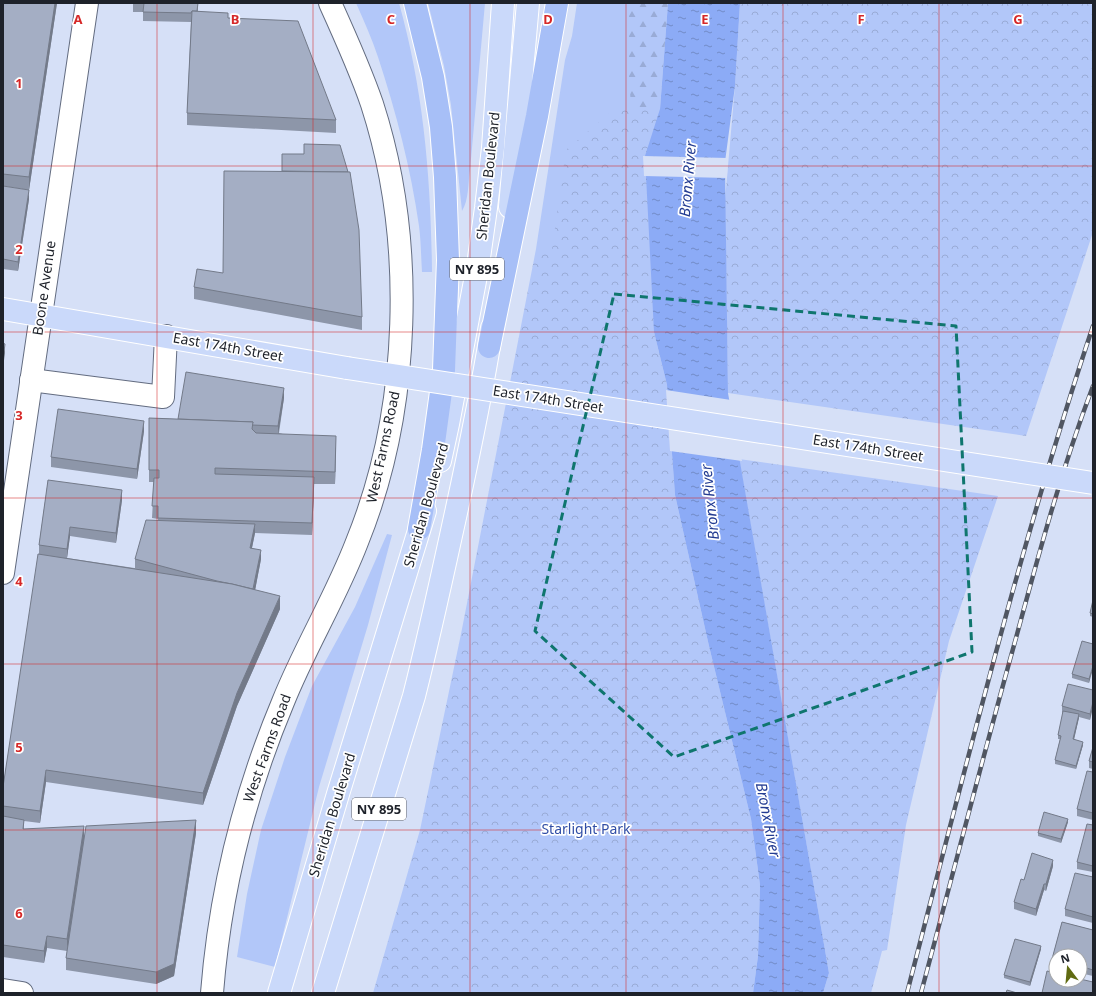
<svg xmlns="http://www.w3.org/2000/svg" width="1096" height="996" font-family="'Noto Sans',sans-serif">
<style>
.green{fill:#b2c7f9}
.forest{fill:url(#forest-firs)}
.park{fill:url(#park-crowns)}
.water{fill:url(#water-ripples)}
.pier{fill:#d6e0f7}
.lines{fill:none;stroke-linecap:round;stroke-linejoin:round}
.minor-casing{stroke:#636c80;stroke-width:24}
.major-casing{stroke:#fff;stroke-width:24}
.highway-casing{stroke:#fff;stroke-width:24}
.minor{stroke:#fff;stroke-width:22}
.major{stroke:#cad9fa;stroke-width:22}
.highway{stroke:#a7bff7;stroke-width:22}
.rail-casing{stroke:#505662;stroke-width:4.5}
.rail{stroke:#fff;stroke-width:3;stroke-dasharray:9;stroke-linecap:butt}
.major-bridge-casing{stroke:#fff;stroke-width:24;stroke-linecap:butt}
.major-bridge{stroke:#cad9fa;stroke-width:22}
.wall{fill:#8d96a9}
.shaded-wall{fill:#737a89}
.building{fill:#a4aec4;stroke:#737a89}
.marked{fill:none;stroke:#0f766e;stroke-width:3;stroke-dasharray:8 5;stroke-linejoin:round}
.grid{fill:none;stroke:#d62828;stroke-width:1;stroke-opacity:0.55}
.labels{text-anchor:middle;stroke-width:3.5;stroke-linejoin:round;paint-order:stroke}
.shield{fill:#fff;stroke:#62646a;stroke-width:1}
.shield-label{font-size:13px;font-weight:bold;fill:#1e222a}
.street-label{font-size:14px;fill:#1e222a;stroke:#fff}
.park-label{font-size:14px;fill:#314ea6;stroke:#fff}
.water-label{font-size:15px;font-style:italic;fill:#233c92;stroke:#fff}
.grid-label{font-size:13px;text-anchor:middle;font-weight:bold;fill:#d62828;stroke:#fff;stroke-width:3.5;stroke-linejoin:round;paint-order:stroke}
</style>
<defs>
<pattern id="forest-firs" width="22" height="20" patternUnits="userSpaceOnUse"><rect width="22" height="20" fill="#b2c7f9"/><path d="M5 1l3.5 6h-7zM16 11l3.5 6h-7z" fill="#99abd6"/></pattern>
<pattern id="park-crowns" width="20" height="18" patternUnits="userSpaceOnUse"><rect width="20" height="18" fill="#b2c7f9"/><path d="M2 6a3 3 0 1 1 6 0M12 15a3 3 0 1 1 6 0" fill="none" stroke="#99abd6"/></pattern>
<pattern id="water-ripples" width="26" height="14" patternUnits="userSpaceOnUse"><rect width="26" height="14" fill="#8cabf6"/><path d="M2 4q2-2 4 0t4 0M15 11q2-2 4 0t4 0" fill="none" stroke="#728bc7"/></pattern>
</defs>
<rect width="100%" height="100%" fill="#d6e0f7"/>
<!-- green -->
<g class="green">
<path d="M356 3H399C424 92 431 180 432 272H422C421 257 421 241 419 226 411 169 396 112 378 57 372 39 364 21 356 3Z"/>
<path d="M428 3H485L470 170C468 183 469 200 462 211L451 105 444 66Z"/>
<polygon points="577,3 668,3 536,444 562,255 536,249 565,60 572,36"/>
<polygon points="387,534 392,535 368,625 319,787 275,967 237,957 247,894 261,830 285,757 312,686 355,607"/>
</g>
<!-- forest -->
<polygon class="forest" points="629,3 668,3 660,109 633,134 629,77"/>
<!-- park -->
<g class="park">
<polygon points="740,3 1087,3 1093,5 1093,232 1026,436 728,393 725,200 735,86"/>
<polygon points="618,106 660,109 654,332 667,385 675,495 709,646 751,819 760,885 758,956 753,993 373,993 420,830 461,634 536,249 552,249 566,150"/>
<polygon points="739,459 998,496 949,641 906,825 887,950 882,951 871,993 823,993 829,973"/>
</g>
<!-- water -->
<polygon class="water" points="668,3 740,3 735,86 725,162 728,393 829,973 823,993 753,993 758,956 760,885 751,819 709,646 675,495 667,385 654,332 645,156 660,109"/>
<!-- pier -->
<g class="pier">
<polygon points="643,156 728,158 727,178 644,176"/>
<polygon points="666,390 731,400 742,461 670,451"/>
</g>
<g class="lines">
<!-- minor casing -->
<g class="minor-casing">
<g id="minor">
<polyline points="31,380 163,397 166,336"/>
<polyline points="3,573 87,3"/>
<polyline points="3,990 22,993"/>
<path d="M212 993C220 892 244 795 283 702 305 647 336 597 357 542 411 409 416 240 372 104 360 69 345 36 330 3"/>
</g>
</g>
<!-- major casing -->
<g class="major-casing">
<g id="major">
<polyline points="510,207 528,3"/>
<polyline points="3,309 347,368"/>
<polyline points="440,461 448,424 478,265 486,208 493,148 503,3"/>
<polyline points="279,993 338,794 425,511"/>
<path d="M323 993 414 696C428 641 440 586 452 531 467 463 481 396 492 328"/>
</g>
</g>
<!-- highway casing -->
<g class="highway-casing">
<g id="highway">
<polyline points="415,3 433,77 441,127 445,177 448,260 444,370 433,450 419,529"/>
<polyline points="489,347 537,116 557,3"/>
</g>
</g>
<!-- minor -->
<use href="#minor" class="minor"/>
<!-- major -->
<use href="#major" class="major"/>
<!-- highway -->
<use href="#highway" class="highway"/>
<!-- rail casing -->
<g class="rail-casing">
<g id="rail">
<path d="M907 993C965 770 1020 545 1093 326"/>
<path d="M921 993C953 874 983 756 1016 638 1039 553 1062 468 1093 386"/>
</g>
</g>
<!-- rail -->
<use href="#rail" class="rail"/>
<!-- major-bridge casing -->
<g class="major-bridge-casing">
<polyline id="major-bridge" points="347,368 1093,483"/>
</g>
<!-- major-bridge -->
<use href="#major-bridge" class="major-bridge"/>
</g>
<!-- wall -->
<g class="wall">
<polygon points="3,3 57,3 29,190 3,186"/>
<polygon points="133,3 198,3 198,11 228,18 336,120 336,133 187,125 187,113 191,22 143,21 143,12 133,12"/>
<polygon points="3,186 29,199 18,271 3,269"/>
<polygon points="223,273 362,317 362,330 194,299 194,287"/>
<polygon points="284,398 279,433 336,448 335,484 314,484 312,535 255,533 252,548 261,559 255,590 280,609 237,706 203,805 46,782 40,823 24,821 24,829 84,836 196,833 174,976 156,984 66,970 66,958 67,951 47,948 44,963 3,957 3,787 39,554 39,545 48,480 122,500 116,543 70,536 67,558 141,569 135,568 135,559 158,521 158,519 152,518 154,482 149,482 149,418 178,419"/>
<polygon points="144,431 137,479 51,467 51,457"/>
<polygon points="1093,600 1093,617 1090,616 1090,613"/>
<polygon points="1093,644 1089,683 1072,678 1072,674"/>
<polygon points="1093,690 1090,720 1079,717 1074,740 1083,745 1076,769 1055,764 1055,760 1060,739 1058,739 1058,735 1063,713 1062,713 1062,706"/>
<polygon points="1093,747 1093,769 1089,768 1089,761"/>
<polygon points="1093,772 1093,820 1077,816 1077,809"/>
<polygon points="1068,822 1061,843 1038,836 1038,833"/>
<polygon points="1093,825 1093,872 1077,869 1077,862"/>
<polygon points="1053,866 1046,891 1044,890 1036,916 1014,909 1014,902 1024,880"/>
<polygon points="1093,877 1093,923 1065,916 1065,909"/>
<polygon points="1062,922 1093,930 1093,976 1080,973 1080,956 1056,956 1056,966 1052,965 1052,959"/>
<polygon points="1041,949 1030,986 1004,978 1004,975"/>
</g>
<!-- shaded-wall -->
<g class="shaded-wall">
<polygon points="55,3 57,3 29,190 29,177"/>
<polygon points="29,190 29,199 18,271 18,262"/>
<polygon points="5,344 5,353 3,368 3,359"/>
<polygon points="284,388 284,398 278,435 278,426"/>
<polygon points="144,421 144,431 137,479 137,469"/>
<polygon points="336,436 336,448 335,484 335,472"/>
<polygon points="314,477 314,490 312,535 312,523"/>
<polygon points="122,490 122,500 116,543 116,533"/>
<polygon points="255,524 255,533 250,557 250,548"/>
<polygon points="70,527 70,536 67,558 67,549"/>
<polygon points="261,550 261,559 253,601 253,591"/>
<polygon points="280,596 280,609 237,706 203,805 203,793 237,693"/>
<polygon points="1093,666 1093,669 1089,683 1089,679"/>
<polygon points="1093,702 1093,708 1090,720 1090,714"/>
<polygon points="1079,714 1079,718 1073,743 1073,739"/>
<polygon points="1083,742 1083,745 1076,769 1076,766"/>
<polygon points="46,770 46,782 40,823 40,811"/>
<polygon points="1068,819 1068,822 1061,843 1061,839"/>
<polygon points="196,820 196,833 174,976 156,984 156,972"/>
<polygon points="84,826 84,839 67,951 67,939"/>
<polygon points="1053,860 1053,866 1046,891 1046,884"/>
<polygon points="1044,884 1044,890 1036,916 1036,909"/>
<polygon points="47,936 47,948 44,963 44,951"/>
<polygon points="1041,946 1041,949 1030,986 1030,982"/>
</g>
<!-- building -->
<g class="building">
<polygon points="3,3 55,3 29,177 3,174"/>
<polygon points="144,3 198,3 197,11 192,11 191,13 143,12"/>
<polygon points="192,11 228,13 228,18 298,21 336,120 187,113"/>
<polygon points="304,144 340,145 348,172 282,171 282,154 304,154"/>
<polygon points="224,171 350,172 359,230 362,317 194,287 197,269 223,273"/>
<polygon points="3,186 29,190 18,262 3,259"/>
<polygon points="3,343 5,344 3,359"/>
<polygon points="186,372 284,388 278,426 252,425 253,422 178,419"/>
<polygon points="58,409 144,421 137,469 51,457"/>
<polygon points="149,418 253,422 252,429 256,433 336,436 335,472 215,468 215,474 314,477 312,523 158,518 158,506 152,506 154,478 159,478 159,470 149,470"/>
<polygon points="48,480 122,490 116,533 70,527 67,549 39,545"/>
<polygon points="146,520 255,524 250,548 261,550 253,589 232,584 217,581 135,559"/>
<polygon points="38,554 232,584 280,596 237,693 203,793 46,770 40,811 3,806 3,787"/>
<polygon points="1093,600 1093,614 1090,613"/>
<polygon points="1082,641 1093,644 1093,666 1089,679 1072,674"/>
<polygon points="1068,684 1093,690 1093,702 1090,714 1062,706"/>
<polygon points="1063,711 1079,714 1073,739 1083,742 1076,766 1055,760 1061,736 1058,735"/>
<polygon points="1093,747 1093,762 1089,761"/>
<polygon points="1087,771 1093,772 1093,813 1077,809"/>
<polygon points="1044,812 1068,819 1061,839 1038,833"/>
<polygon points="3,816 24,820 23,829 84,826 67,939 47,936 44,951 3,945"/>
<polygon points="196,820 174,964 156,972 66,958 86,826"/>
<polygon points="1087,824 1093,825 1093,866 1077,862"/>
<polygon points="1032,853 1053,860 1046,884 1044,884 1036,909 1014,902 1021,879 1024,880"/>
<polygon points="1075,873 1093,877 1093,917 1065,909"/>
<polygon points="1062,922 1093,930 1093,970 1080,966 1080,956 1056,956 1056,960 1052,959"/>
<polygon points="1015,939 1041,946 1030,982 1004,975"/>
<polygon points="1047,971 1056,973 1056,980 1080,980 1080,979 1093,982 1093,993 1042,993"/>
<polygon points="1007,990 1017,993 1006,993"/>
</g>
<!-- marked area -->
<path class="marked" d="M614 294 956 326 972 652 674 757 535 631Z"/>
<!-- grid -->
<path class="grid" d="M157 3V993M313 3V993M470 3V993M626 3V993M783 3V993M939 3V993M3 166H1093M3 332H1093M3 498H1093M3 664H1093M3 830H1093"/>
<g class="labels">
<!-- shield labels -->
<g class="shield">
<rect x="450" y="258" width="54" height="22" rx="3"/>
<rect x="352" y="798" width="54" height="22" rx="3"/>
</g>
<g class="shield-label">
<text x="477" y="274">NY 895</text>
<text x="379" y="814">NY 895</text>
</g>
<!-- street labels -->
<g class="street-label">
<text transform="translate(488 176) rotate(-84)" y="5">Sheridan Boulevard</text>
<text transform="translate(44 288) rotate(-82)" y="5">Boone Avenue</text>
<text transform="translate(228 347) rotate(10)" y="5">East 174th Street</text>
<text transform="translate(548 399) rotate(9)" y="5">East 174th Street</text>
<text transform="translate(383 447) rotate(-78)" y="5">West Farms Road</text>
<text transform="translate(868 448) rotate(9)" y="5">East 174th Street</text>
<text transform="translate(426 505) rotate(-74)" y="5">Sheridan Boulevard</text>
<text transform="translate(267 748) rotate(-70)" y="5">West Farms Road</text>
<text transform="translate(332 815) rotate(-73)" y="5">Sheridan Boulevard</text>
</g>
<!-- park labels -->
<g class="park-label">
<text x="586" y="834">Starlight Park</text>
</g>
<!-- water labels -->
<g class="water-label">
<text transform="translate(688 179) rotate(-85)" y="5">Bronx River</text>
<text transform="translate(710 502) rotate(-96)" y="5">Bronx River</text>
<text transform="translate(768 820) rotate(79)" y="5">Bronx River</text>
</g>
</g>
<g class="grid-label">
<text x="78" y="24">A</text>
<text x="235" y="24">B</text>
<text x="391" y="24">C</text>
<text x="548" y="24">D</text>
<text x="705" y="24">E</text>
<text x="861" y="24">F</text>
<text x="1018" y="24">G</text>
<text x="19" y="88">1</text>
<text x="19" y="254">2</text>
<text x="19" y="420">3</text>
<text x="19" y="586">4</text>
<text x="19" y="752">5</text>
<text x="19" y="918">6</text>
</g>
<!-- border -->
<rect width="1096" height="996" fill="none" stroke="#1e222a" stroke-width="8"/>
<!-- north arrow -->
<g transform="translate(1068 968) rotate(344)"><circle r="19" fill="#ffffff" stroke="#a5a7aa"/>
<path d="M0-3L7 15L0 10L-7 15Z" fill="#606b12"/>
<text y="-6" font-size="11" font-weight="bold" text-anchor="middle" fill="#1e222a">N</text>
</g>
</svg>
